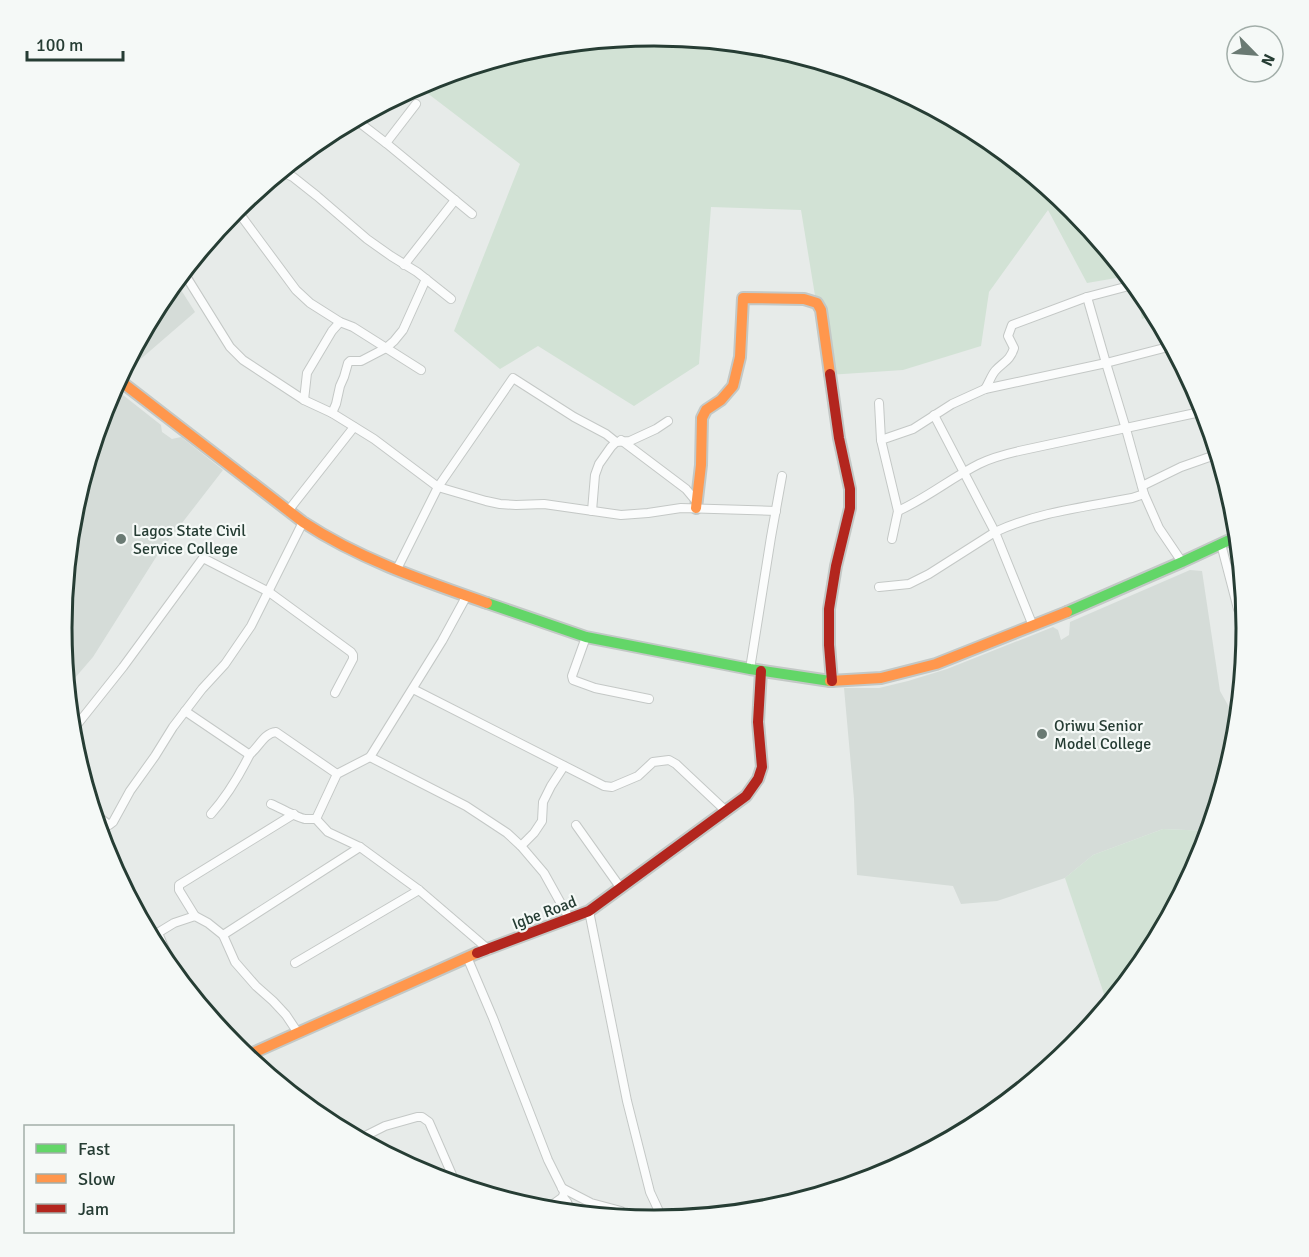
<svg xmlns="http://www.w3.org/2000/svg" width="1309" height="1257" font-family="Signika,sans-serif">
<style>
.built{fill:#d5dcd8}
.green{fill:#d2e2d5}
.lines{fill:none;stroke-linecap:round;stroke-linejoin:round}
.street-casing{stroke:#c4c8c6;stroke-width:10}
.fast-casing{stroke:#c3c8c6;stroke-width:14}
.slow-casing{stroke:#c3c8c6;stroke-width:14}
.jam-casing{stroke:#c3c8c6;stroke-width:14}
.street{stroke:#fbfcfc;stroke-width:8}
.fast{stroke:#63d668;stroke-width:10}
.slow{stroke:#ff974d;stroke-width:10}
.jam{stroke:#b3261e;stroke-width:10}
.poi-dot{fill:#6a7a73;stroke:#f5f9f7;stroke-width:2}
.labels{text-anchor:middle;stroke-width:4.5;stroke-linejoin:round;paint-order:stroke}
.poi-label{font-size:16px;fill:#263d34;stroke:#f5f9f7;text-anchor:start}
.street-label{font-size:16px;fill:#263d34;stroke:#f5f9f7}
.rim{fill:none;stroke:#263d34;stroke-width:3}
</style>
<rect width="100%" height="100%" fill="#e7ebe9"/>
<!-- built -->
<g class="built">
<polygon points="176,282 195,312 121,376 162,299"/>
<polygon points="114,388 161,425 162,432 172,439 181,437 223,470 158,554 93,657 68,686 62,628 73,513 107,401"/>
<polygon points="1190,570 1202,571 1220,691 1238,723 1236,744 1209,831 1163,829 1093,855 1065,878 997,901 961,904 953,886 857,875 854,799 844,688 879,688 908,681 947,669 1053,627 1058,630 1061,640 1069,635 1070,622"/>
</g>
<!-- green -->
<g class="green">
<polygon points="655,36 770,47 882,81 984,136 1074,210 1128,276 1087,283 1048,210 989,292 981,346 903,370 828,375 801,210 711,207 699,364 634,406 538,346 500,369 454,331 520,164 418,86 428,81 539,47"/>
<polygon points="1136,286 1147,300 1155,314 1142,319"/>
<polygon points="1163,829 1209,831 1202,856 1147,958 1108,1006 1065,878 1093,855"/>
<polygon points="1081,1039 1073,1048 983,1121 976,1125"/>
</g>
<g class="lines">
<!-- street casing -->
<g class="street-casing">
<g id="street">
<polyline points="356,120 386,143 472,214"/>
<polyline points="386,143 416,104"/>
<polyline points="282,172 293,177 317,196 367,239 391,256 417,272 451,299"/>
<polyline points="236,209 296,290 310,303 340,322 353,327 421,370"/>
<polyline points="404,265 455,200"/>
<polyline points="184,273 230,347 243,360 304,400 332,413 374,439 438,487 486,501 500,504 516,505 544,504 621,515 648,513 681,508 776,511"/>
<polyline points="1087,297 1106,363 1126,429 1144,494 1159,528 1182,562"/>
<path d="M985 389C989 383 991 376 995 371 1003 362 1010 361 1014 348L1008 336 1012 325 1087 297 1129 286"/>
<polyline points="304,400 307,373 332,331 340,322"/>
<polyline points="879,403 881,440"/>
<polyline points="332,413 336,404 340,386 344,377 348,363 350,361 361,361 386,348 394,341 403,330 426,279"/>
<polyline points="934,415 995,532 1033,626"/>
<polyline points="621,440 686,489 696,501"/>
<polyline points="1142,486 1181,467 1218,454"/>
<polyline points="288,511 354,427"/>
<polyline points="592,511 595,475 599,464 611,447 616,442 630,441 656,429 668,421"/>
<path d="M898 511C927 498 951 478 979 464 991 458 1006 454 1019 451L1205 411"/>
<polyline points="892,539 898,511 881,440 913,429 952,404 985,389 1106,363 1172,346"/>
<polyline points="1221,544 1238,609 1241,613 1245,613"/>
<polyline points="397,569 438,487 513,378 574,417 606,434 616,442"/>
<path d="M879 587 909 584 929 574 995 532C1038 512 1086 507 1132 498L1144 494"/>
<polyline points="586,637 572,676 573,680 595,688 649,699"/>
<polyline points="750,669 771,537 782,476"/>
<polyline points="413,689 604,786 612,787 638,776 653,762 669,760 676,764 726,811"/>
<polyline points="1239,698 1240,698"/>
<path d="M185 711 247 753 250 754C259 747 264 733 276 732L337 774"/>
<polyline points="72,731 123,667 203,558 269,592 351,652 353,655 353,659 335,693"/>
<polyline points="370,757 466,806 507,833 521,846 544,873 569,918"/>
<path d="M271 804C279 807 298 818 305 819 308 819 312 819 316 819L328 832 360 847 419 890 489 950"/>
<polyline points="94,813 109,825 113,822 130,791 155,756 173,727 202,689 225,664 251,626 303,522"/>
<path d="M211 814C228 795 239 776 250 754"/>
<polyline points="316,819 337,774 370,757 442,641 466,597"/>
<polyline points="576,825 620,887"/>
<polyline points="521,846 534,833 542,821 543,802 551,786 564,766"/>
<polyline points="589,911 627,1101 650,1192 663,1220"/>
<polyline points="195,916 179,890 179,885 294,814"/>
<polyline points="158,933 175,973"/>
<polyline points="223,935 360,847"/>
<polyline points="151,937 174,923 195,916 208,923 223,935 235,962 256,986 273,1001 286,1015 298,1033"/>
<polyline points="467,957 493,1018 548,1160 564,1192 563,1197 567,1202 571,1213"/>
<polyline points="295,963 419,890"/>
<polyline points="359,1139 385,1126 417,1117 422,1117 429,1122 456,1184"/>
<polyline points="562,1188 591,1203 621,1211"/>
<polyline points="545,1210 563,1197"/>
</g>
</g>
<!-- fast casing -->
<g class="fast-casing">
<g id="fast">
<polyline points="487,603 586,637 750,669 830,681"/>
<polyline points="1067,612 1182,562 1238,536"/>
</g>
</g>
<!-- slow casing -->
<g class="slow-casing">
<g id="slow">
<path d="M119 380 303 522C359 559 424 581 487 603"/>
<polyline points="696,508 701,465 702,418 706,410 721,400 733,386 740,357 743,298 804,299 817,303 821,310 830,374"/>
<polyline points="830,681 881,678 936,664 1067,612"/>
<polyline points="246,1056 477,953"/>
</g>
</g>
<!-- jam casing -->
<g class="jam-casing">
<g id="jam">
<polyline points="830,374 839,438 850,489 850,508 836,566 829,609 829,645 832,681"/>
<polyline points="477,953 589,911 746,796 758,779 762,767 758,722 761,671"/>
</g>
</g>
<!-- street -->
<use href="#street" class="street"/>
<!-- fast -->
<use href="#fast" class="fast"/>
<!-- slow -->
<use href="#slow" class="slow"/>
<!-- jam -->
<use href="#jam" class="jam"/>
</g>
<!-- markers -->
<g class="poi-dot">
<circle cx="121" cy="539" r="6"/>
<circle cx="1042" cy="734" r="6"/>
</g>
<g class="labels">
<!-- poi labels -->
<g class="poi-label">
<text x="133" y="536">Lagos State Civil<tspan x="133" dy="18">Service College</tspan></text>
<text x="1054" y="731">Oriwu Senior<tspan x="1054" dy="18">Model College</tspan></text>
</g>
<!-- street labels -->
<g class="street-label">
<text transform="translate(544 912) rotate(-21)" y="6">Igbe Road</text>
</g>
</g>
<!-- crop -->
<path d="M0 0H1309V1257H0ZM72 628a582 582 0 1 1 1164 0a582 582 0 1 1-1164 0Z" fill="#f5f9f7" fill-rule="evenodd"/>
<path class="rim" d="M72 628a582 582 0 1 1 1164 0a582 582 0 1 1-1164 0Z"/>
<!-- legend -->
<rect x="24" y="1125" width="210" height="108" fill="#f5f9f7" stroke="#a2aea9" stroke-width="1.5"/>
<rect x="36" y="1144" width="30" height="9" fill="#63d668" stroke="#a2aea9" stroke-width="1.5"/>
<text x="78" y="1155" font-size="18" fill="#263d34">Fast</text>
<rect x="36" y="1174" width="30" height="9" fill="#ff974d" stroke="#a2aea9" stroke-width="1.5"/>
<text x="78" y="1185" font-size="18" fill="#263d34">Slow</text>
<rect x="36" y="1204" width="30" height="9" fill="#b3261e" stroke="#a2aea9" stroke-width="1.5"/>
<text x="78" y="1215" font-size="18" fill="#263d34">Jam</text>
<!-- north arrow -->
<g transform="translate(1255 54) rotate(115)"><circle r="28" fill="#f5f9f7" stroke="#a2aea9" stroke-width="1.5"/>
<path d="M0-4.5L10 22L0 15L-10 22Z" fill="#6a7a73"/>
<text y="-9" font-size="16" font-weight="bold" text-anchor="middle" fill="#263d34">N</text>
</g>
<!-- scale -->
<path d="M27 51v9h96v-9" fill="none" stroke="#263d34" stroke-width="3"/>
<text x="36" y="51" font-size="18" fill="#263d34" stroke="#f5f9f7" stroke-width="4.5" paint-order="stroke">100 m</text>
</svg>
